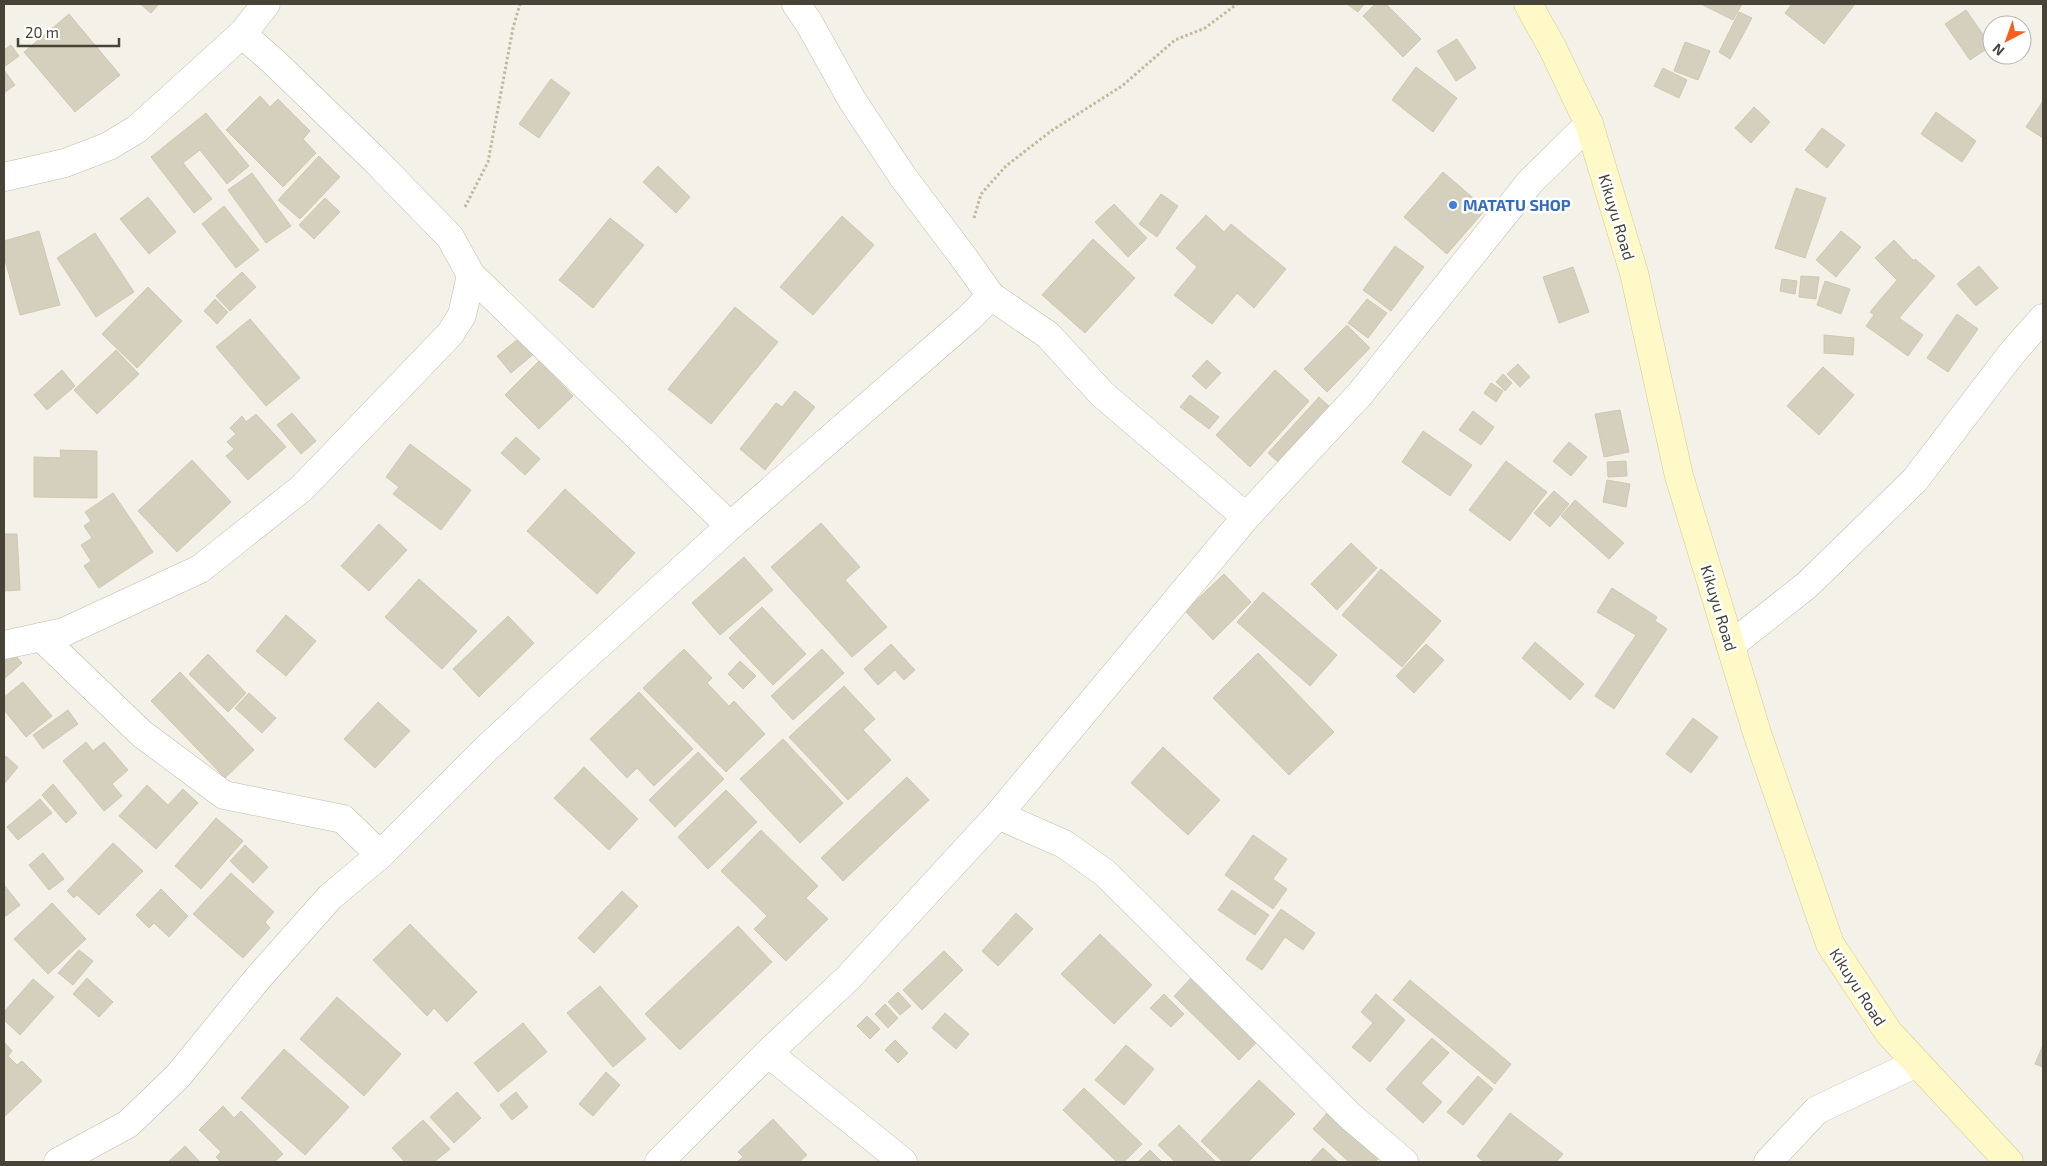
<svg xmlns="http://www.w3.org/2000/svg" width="2047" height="1166" font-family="'Exo 2',sans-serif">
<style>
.building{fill:#d5cfbd;stroke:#d0c8b0}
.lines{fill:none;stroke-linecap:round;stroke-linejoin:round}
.street-casing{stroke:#bfbbaa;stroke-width:29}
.secondary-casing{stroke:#d3cc98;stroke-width:29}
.path{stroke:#c1b99c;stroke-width:3;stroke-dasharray:2.5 2.5;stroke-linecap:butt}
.street{stroke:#fff;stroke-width:28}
.secondary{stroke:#fef9c7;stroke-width:28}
.shop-dot{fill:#3f7fe0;stroke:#fff;stroke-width:2}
.labels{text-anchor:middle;stroke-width:5;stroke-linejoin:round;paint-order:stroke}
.shop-label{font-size:16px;font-weight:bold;fill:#366cbe;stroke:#fff;text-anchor:start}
.street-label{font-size:16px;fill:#474336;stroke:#fff}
</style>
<rect width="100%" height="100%" fill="#f4f2e8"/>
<!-- building -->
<g class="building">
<polygon points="140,4 159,4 151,13"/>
<polygon points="1347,4 1364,4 1358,12"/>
<polygon points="1375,4 1386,4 1421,39 1403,57 1363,16"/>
<polygon points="1701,4 1742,4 1733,20"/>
<polygon points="1792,4 1855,4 1824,44 1785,13"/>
<polygon points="1966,10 1991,46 1970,60 1945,24"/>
<polygon points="1739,12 1752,18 1730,59 1719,52"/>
<polygon points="69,14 120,75 75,112 24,52"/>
<polygon points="1457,39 1476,68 1456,81 1437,51"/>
<polygon points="1685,42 1710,51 1698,80 1674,71"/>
<polygon points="11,45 19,56 4,67 4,50"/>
<polygon points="1416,67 1457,98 1433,132 1392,100"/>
<polygon points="1663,68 1687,80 1679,98 1654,86"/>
<polygon points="4,70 15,85 4,93"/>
<polygon points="551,79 570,93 539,138 519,124"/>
<polygon points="260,96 270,107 278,99 310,131 303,139 316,153 283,187 226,130"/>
<polygon points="2043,101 2043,138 2026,127"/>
<polygon points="1754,107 1770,122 1751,143 1735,128"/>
<polygon points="1936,112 1976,141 1962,162 1921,134"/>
<polygon points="206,113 249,166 227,184 200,150 183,163 212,199 194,213 151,157"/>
<polygon points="1822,128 1845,145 1827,168 1805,150"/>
<polygon points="319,156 340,177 300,219 278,200"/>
<polygon points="658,166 690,197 676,213 643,182"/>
<polygon points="1443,172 1486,209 1447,254 1404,217"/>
<polygon points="252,173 291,226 266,243 228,190"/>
<polygon points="1796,188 1826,198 1805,258 1775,248"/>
<polygon points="1161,194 1178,206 1157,237 1139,224"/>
<polygon points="148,197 176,232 149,254 120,219"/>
<polygon points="325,198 340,212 314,239 299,225"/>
<polygon points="1114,204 1147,238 1128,257 1095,222"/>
<polygon points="224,206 259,250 236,268 202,224"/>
<polygon points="1206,215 1224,232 1231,224 1286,269 1254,308 1237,293 1212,324 1174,295 1197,267 1176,248"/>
<polygon points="842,216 874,245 813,315 780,287"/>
<polygon points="610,218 644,245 593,308 559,280"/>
<polygon points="39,231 60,305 20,315 4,256 4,241"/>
<polygon points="1841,231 1861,247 1836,277 1816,260"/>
<polygon points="95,233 134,292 96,317 57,258"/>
<polygon points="1093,239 1135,278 1085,333 1042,295"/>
<polygon points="1894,240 1914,261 1915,259 1935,276 1899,318 1923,335 1908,356 1866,326 1874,315 1870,312 1897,280 1875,258"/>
<polygon points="1395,246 1424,267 1391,311 1363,290"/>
<polygon points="1979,266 1998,288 1976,306 1957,284"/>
<polygon points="1573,267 1589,312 1559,323 1543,277"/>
<polygon points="242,272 256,287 230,311 216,296"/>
<polygon points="1801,276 1819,277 1816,299 1799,297"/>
<polygon points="1782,279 1797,281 1795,294 1780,291"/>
<polygon points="1825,281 1850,289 1841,314 1817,305"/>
<polygon points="148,287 182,321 137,368 102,334"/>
<polygon points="215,299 228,312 217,324 204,311"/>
<polygon points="1367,299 1387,313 1368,338 1348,323"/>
<polygon points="735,307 778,342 711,424 668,389"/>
<polygon points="1957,314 1978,329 1948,372 1927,358"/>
<polygon points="250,319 300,378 266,406 216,347"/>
<polygon points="1347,325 1370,348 1327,392 1304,369"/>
<polygon points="1824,335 1854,338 1853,355 1824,353"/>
<polygon points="522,336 536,352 511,373 497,356"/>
<polygon points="116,350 139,374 97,414 74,390"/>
<polygon points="1207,360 1221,373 1206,389 1192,376"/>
<polygon points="539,361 573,396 539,429 505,395"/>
<polygon points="1518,364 1530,377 1520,387 1507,374"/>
<polygon points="1823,367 1854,395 1819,435 1787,406"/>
<polygon points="62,370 75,386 47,410 34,395"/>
<polygon points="1275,370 1309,401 1250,467 1216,435"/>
<polygon points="1503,374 1512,383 1505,391 1496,382"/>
<polygon points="1491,383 1503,391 1496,402 1484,393"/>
<polygon points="795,391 815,407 765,470 740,449 776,403 782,407"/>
<polygon points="1190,395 1219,417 1209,429 1180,407"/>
<polygon points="1319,397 1331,408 1280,464 1268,453"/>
<polygon points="1620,410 1629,452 1604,457 1595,414"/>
<polygon points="1473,411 1494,427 1481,445 1459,430"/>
<polygon points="292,413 316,441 301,454 277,425"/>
<polygon points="256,414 286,447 248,480 226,456 234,449 227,442 236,434 230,428 242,416 246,422"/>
<polygon points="1423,431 1472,465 1450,496 1402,462"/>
<polygon points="516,437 540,459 525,475 501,453"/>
<polygon points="1569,442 1587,457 1571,476 1553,461"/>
<polygon points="410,444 471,490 441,530 393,494 399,487 386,477"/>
<polygon points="60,450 97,451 97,498 34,497 34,457 61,458"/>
<polygon points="192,460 231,502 177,552 138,511"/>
<polygon points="1506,461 1547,492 1510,541 1469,510"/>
<polygon points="1626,461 1627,476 1608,477 1607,462"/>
<polygon points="1607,480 1630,484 1626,507 1603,502"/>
<polygon points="565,489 635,553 597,594 527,531"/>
<polygon points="1554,491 1569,504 1550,527 1534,513"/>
<polygon points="113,493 153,552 99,588 84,566 91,561 81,545 92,538 84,526 91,521 85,512"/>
<polygon points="1575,500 1624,543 1609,559 1561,516"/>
<polygon points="821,523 860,567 845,580 887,627 852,657 771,567"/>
<polygon points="379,524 407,550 369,591 341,566"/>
<polygon points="4,534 17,534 20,590 4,591"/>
<polygon points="1351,543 1377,568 1337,610 1311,584"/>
<polygon points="744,557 773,590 720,635 692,603"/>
<polygon points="1381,569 1441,621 1402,667 1342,615"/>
<polygon points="1224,574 1251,602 1213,640 1185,611"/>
<polygon points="419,579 477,631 442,669 385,617"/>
<polygon points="1612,588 1657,617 1655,621 1667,629 1614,709 1595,696 1636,635 1597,612"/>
<polygon points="1263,592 1337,655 1310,686 1237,622"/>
<polygon points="762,607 806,654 773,685 729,638"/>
<polygon points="286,615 316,641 286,676 256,651"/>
<polygon points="508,616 534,643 479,697 453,669"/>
<polygon points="1535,642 1584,684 1570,700 1522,658"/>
<polygon points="891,644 915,670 904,680 895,670 878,685 864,669"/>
<polygon points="1426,644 1444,660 1414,693 1396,676"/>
<polygon points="684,649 712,678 707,683 729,706 734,701 765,734 726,772 643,688"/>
<polygon points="822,649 844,673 793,720 771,696"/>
<polygon points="11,650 22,663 4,679 4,656"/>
<polygon points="1258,653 1334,732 1289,775 1213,698"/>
<polygon points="208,654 246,693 228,712 189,674"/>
<polygon points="740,661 756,676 743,689 728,674"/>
<polygon points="180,672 254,750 225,778 151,701"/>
<polygon points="23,682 52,716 26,737 4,710 4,697"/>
<polygon points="844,686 875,719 863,730 891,760 848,800 789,737"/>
<polygon points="639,692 693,749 654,786 637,768 627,778 590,739"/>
<polygon points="249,693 276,718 262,733 235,708"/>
<polygon points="378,702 410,731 375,768 344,739"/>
<polygon points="68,710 78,724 43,749 33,735"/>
<polygon points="1693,718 1718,737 1691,773 1666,754"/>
<polygon points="783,739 843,803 800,843 740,779"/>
<polygon points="86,742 93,751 104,742 128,770 112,784 122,796 104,811 63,761"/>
<polygon points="1163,747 1220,800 1188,835 1131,783"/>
<polygon points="698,752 724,779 675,827 649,800"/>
<polygon points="6,756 18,767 4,784 4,759"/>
<polygon points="584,767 638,819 609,850 554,798"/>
<polygon points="907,777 929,800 843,881 821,858"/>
<polygon points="53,784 77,813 66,823 42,795"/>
<polygon points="147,785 168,805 183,789 198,803 156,849 119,816"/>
<polygon points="726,790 757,822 708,869 678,837"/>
<polygon points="40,799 52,813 18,840 7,827"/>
<polygon points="216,818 243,841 201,889 175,866"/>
<polygon points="761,830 818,886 806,898 828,919 786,961 754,929 767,916 721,871"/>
<polygon points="1253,835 1287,859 1273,879 1287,889 1273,909 1225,875"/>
<polygon points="113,843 143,871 99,915 77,895 74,898 67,891"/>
<polygon points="245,845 268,867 253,883 230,861"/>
<polygon points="43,853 64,879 49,890 29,865"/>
<polygon points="231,873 274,912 265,922 270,928 243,958 193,914"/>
<polygon points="4,885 20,905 6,916 4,913"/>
<polygon points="161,889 188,916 169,937 154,923 149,928 136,915"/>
<polygon points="1232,890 1269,915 1255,935 1218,910"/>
<polygon points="622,891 638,906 594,953 578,938"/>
<polygon points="52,903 86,939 48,974 14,939"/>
<polygon points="1281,909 1315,933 1303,950 1285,937 1262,970 1246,959"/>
<polygon points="1016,913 1033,929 998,966 982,951"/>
<polygon points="410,924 477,992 447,1022 434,1008 427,1016 373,960"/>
<polygon points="738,926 772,962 680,1050 645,1014"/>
<polygon points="1100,934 1152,985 1114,1024 1061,974"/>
<polygon points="79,950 93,961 73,985 58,973"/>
<polygon points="944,951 963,970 922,1010 903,990"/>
<polygon points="1194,975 1259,1040 1239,1060 1174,996"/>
<polygon points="87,978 113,1002 99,1017 73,994"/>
<polygon points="33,979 54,997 20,1035 4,1020 4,1012"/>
<polygon points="1410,980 1511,1064 1495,1084 1393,1000"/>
<polygon points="600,986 646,1039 613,1067 567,1013"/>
<polygon points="898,992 911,1006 900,1015 888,1002"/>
<polygon points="1164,994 1184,1014 1171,1027 1150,1008"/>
<polygon points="1376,994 1405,1020 1370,1062 1352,1047 1373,1023 1361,1012"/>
<polygon points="337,997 401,1054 364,1096 300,1039"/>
<polygon points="885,1004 898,1018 888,1028 875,1014"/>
<polygon points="945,1013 969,1034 956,1049 932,1028"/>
<polygon points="867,1016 880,1029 870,1039 857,1026"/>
<polygon points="523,1023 547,1052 498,1092 474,1063"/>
<polygon points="1432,1038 1449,1053 1421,1083 1442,1102 1423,1123 1386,1089"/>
<polygon points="895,1040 908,1053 898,1063 885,1050"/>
<polygon points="4,1042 12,1051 8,1056 17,1065 22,1061 42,1081 4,1117"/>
<polygon points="1126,1045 1154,1069 1124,1105 1095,1080"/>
<polygon points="2043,1045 2043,1067 2035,1064"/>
<polygon points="284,1049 349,1107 305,1155 241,1098"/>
<polygon points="606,1072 620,1085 593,1116 579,1104"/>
<polygon points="1478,1076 1493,1089 1463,1125 1447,1112"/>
<polygon points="1259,1080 1295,1114 1248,1162 1223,1162 1201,1141"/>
<polygon points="1084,1088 1142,1144 1124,1162 1117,1162 1063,1110"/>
<polygon points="457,1092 481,1118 454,1143 430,1117"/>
<polygon points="516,1092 528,1107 512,1120 500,1105"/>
<polygon points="223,1106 234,1118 241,1111 283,1154 274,1162 221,1162 216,1157 221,1152 199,1130"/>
<polygon points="1328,1112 1378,1159 1375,1162 1349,1162 1313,1129"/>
<polygon points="1510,1113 1563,1154 1556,1162 1484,1162 1477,1156"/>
<polygon points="773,1119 807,1155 799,1162 737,1162 743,1157 738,1152"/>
<polygon points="423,1120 450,1149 434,1162 405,1162 392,1148"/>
<polygon points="1179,1125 1216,1162 1175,1162 1158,1145"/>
<polygon points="185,1146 200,1162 168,1162"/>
<polygon points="1323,1148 1338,1162 1310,1162"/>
<polygon points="1150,1150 1162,1162 1138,1162"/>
</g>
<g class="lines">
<!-- street casing -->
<g class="street-casing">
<g id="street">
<polyline points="796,4 809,23 852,100 903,177 964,258 991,296 1048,335 1102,394 1246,517"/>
<polyline points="4,177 65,163 109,146 137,129 242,34 266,4"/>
<polyline points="471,275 730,526"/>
<polyline points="41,637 142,734 224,795 343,819 380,855"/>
<polyline points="4,645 64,632 200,569 302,488 450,334 462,315 471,275 450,237 374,159 274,62 242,34"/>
<polyline points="1731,645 1807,585 1915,480 2012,353 2043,318"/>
<polyline points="998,815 1064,844 1105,873 1350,1116 1404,1162"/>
<polyline points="768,1053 903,1162"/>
<polyline points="58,1162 128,1124 178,1076 258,978 330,897 380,855 486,749 560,680 730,526 968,319 991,296"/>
<polyline points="659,1162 768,1053 848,978 998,815 1246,517 1360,394 1530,182 1589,124"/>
<polyline points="1768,1162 1817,1110 1917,1063"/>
</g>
</g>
<!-- secondary casing -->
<g class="secondary-casing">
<polyline id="secondary" points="1528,4 1552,47 1589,124 1634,273 1679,476 1758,736 1830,944 1889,1033 2009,1162"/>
</g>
<!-- path -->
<g class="path">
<polyline points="465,207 488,162 513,28 520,4"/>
<polyline points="974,218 981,194 1006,166 1051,131 1122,86 1175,40 1205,28 1237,4"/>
</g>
<!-- street -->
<use href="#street" class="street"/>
<!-- secondary -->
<use href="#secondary" class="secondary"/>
</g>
<!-- markers -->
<circle class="shop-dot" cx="1453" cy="205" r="5"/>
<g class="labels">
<!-- shop labels -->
<g class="shop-label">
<text x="1463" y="211">MATATU SHOP</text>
</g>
<!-- street labels -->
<g class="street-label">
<text transform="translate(1617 217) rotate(73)" y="6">Kikuyu Road</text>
<text transform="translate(1719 608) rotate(73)" y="6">Kikuyu Road</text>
<text transform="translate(1858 987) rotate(57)" y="6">Kikuyu Road</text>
</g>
</g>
<!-- border -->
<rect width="2047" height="1166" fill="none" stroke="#474336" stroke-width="10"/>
<!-- north arrow -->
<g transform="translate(2007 40) rotate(221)"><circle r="24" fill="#ffffff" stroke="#b5b4af"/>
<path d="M0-4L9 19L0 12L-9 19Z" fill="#f85e1b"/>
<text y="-8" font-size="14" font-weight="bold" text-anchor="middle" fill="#474336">N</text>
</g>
<!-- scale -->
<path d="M18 38v8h101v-8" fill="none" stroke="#474336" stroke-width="2.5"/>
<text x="25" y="38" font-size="15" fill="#474336" stroke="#ffffff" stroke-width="4" paint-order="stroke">20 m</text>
</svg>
